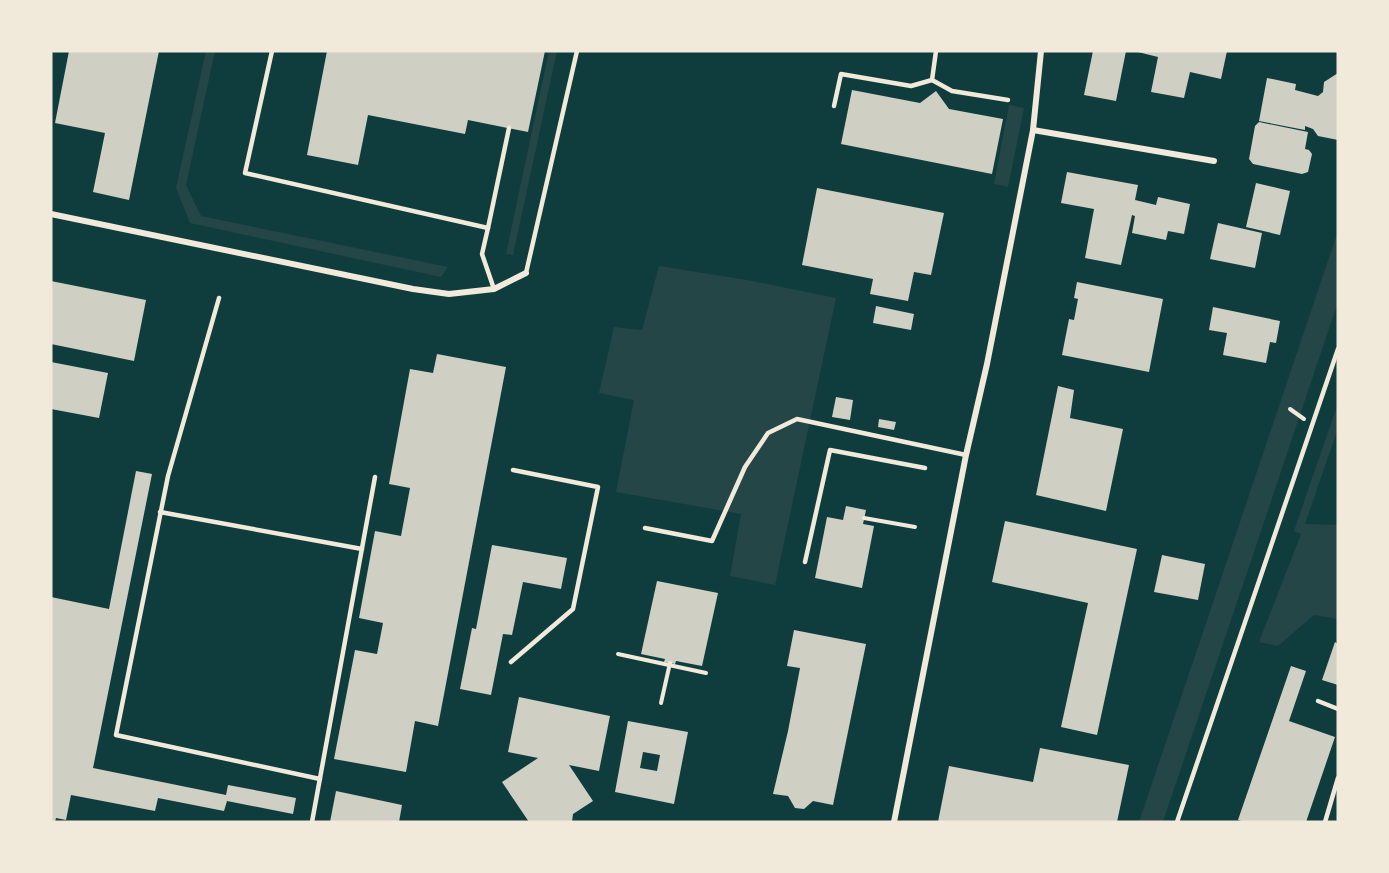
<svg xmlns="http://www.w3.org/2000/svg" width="1389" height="873" font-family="'Source Sans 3',sans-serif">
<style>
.green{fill:#244646}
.building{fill:#cfcfc3;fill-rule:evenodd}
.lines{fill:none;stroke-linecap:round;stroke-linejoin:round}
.path{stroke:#f1e9da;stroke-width:4}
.service{stroke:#f1e9da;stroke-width:4.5}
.minor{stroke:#f1e9da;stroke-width:6}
</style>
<rect width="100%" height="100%" fill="#0f3d3e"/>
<!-- green -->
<g class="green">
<polygon points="206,51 215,51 186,185 201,216 448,267 441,277 190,223 176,188"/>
<polygon points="549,51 557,51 513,255 506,254"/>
<polygon points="1009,105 1024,108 1008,187 994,184"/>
<polygon points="1338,231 1338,302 1163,822 1139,822"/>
<polygon points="659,266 747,280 836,298 775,585 730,576 741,514 616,492 634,400 599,393 614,327 642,330"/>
<polygon points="1338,403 1338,428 1305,524 1338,525 1338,619 1314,615 1278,646 1259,642 1301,534 1294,531"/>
</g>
<!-- building -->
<g class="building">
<polygon points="69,51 159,51 129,200 93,192 105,133 55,123"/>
<polygon points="327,51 545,51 528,132 468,120 465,134 368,115 358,165 307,155"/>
<polygon points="1093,51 1126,51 1116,101 1084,95"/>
<polygon points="1134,51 1227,51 1221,79 1190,72 1184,98 1151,92 1158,57"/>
<polygon points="1338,73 1338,140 1318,136 1313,129 1305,126 1305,130 1259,121 1267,78 1296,84 1295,90 1318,96 1323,92 1324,82"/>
<polygon points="852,90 920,103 936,91 949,109 1003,119 992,174 841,144"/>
<polygon points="1259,122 1308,132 1305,149 1309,150 1312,154 1308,172 1302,174 1253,164 1249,159 1255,126"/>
<polygon points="1067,172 1138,185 1135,200 1156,205 1158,197 1190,204 1184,234 1168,231 1166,240 1132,233 1135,216 1132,215 1121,265 1085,258 1094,209 1061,203"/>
<polygon points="1256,183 1290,191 1280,235 1246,227"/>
<polygon points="817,188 944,213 931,275 914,272 908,301 870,294 873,279 802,265"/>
<polygon points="1218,223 1262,233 1255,268 1210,259"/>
<polygon points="51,281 146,300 134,361 51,344"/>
<polygon points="1077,282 1163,299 1149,372 1062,355 1069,319 1074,320 1078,299 1074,298"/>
<polygon points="876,306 914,314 911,330 873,323"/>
<polygon points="1213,307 1280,321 1276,343 1270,342 1266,363 1223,355 1227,333 1209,330"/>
<polygon points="437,354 506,367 438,726 415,721 406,772 334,759 355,650 377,654 383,623 359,618 375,531 401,536 410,488 389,484 410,369 433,373"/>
<polygon points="51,362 108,373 99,418 51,409"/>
<polygon points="1058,386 1074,390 1070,418 1123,429 1106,511 1036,495"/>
<polygon points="836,397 853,400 850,420 832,417"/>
<polygon points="879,419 896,422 894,430 878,427"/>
<polygon points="136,471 152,474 93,768 226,795 228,785 296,798 293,814 227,801 224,811 158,798 155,811 71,795 66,820 56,818 55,822 51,822 51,597 109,609"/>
<polygon points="846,506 866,510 863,524 874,526 862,588 815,578 827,517 843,520"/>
<polygon points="1005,521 1137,549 1097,735 1061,727 1088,603 992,582"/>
<polygon points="492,545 567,558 561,589 523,582 512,635 503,634 491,695 460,689 472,628 476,629"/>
<polygon points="1162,555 1205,564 1198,600 1154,592"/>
<polygon points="657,581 718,593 702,666 676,661 675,664 664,662 665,659 641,654"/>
<polygon points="794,630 866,644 833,805 813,801 804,809 795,808 788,796 773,794 788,731 800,668 787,666"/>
<polygon points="1335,642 1338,644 1338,685 1322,680"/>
<polygon points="1291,666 1306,671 1289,721 1335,737 1306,822 1245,822 1238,820"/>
<polygon points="519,697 610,716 599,771 569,765 593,801 573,814 572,822 529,822 502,782 538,758 508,752"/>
<path d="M628 721 688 732 674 804 615 792ZM643 752 660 755 657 771 640 768Z"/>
<polygon points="1040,748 1129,765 1117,822 938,822 949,766 1033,782"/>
<polygon points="336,791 402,805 399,822 330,822"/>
</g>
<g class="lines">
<!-- path -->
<g class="path">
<polyline points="1290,409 1304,419"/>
<polyline points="864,518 915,527"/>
<polyline points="618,654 706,673"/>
<polyline points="661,703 670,663"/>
</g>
<!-- service -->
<g class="service">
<polyline points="272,51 245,173 488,228 482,254 494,289"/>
<polyline points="936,51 932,80 952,91 1008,100"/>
<polyline points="834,106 841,74 911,86 932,80"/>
<polyline points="488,228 509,128"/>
<polyline points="526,273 577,51"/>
<polyline points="219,298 168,476 116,735 320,779"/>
<polyline points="160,512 362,549"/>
<polyline points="645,528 712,541 745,467 768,433 797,419 966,455"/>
<polyline points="805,562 830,450 925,468"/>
<polyline points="511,662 573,609 598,487 513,470"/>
<polyline points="1318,701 1338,709"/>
<polyline points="312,822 375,477"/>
<polyline points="1177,822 1338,349"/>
<polyline points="1325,822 1338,778"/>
</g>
<!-- minor -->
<g class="minor">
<polyline points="1033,130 1214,161"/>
<polyline points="51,214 413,289 449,294 494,289 526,273"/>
<polyline points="894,822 966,455 987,364 1033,130 1041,51"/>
</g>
</g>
<!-- border -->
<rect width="1389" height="873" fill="none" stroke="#f1e9da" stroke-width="105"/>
</svg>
